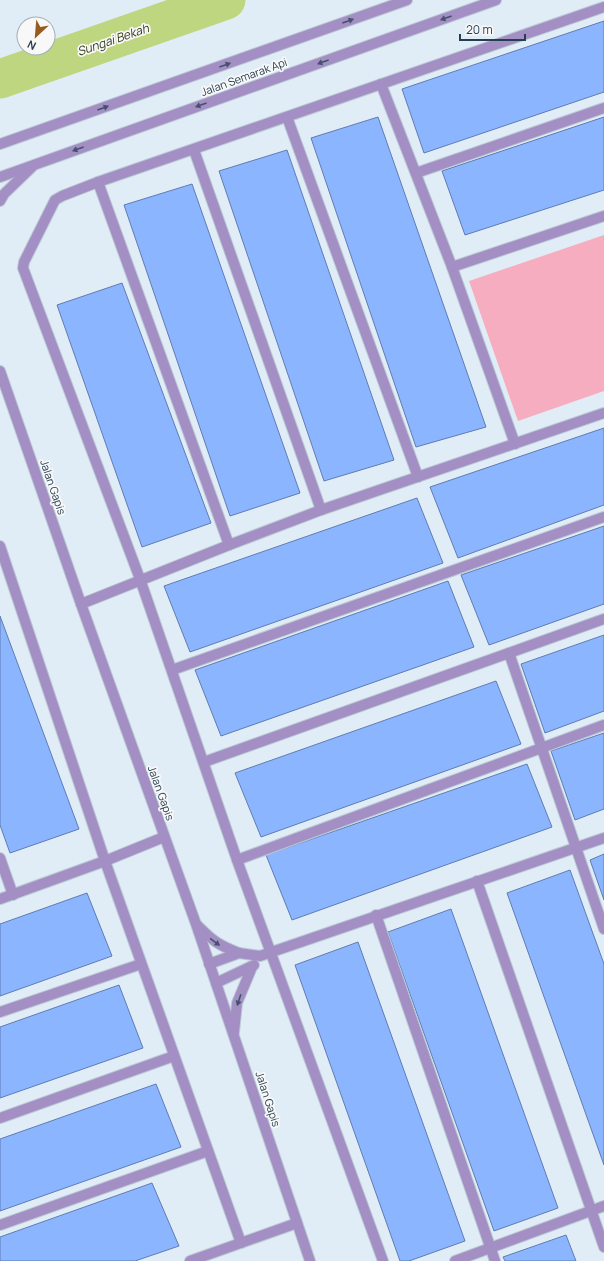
<svg xmlns="http://www.w3.org/2000/svg" width="604" height="1261" font-family="Manrope,sans-serif">
<style>
.green{fill:#f6adc0}
.lines{fill:none;stroke-linecap:round;stroke-linejoin:round}
.river{stroke:#bed67f;stroke-width:39}
.building{fill:#8cb5ff;stroke:#5f7cb2}
.minor-casing{stroke:#bbcad5;stroke-width:12}
.minor{stroke:#a48fc4;stroke-width:10}
.oneway{fill:#45526e}
.labels{text-anchor:middle;stroke-width:3.5;stroke-linejoin:round;paint-order:stroke}
.street-label{font-size:11px;fill:#253e51;stroke:#f8f8f8}
.water-label{font-size:12px;font-style:italic;fill:#323c17;stroke:#f8f8f8}
</style>
<rect width="100%" height="100%" fill="#e1edf6"/>
<!-- green -->
<polygon class="green" points="604,235 604,391 518,421 469,281"/>
<g class="lines">
<!-- river -->
<polyline class="river" points="0,79 226,0"/>
</g>
<!-- building -->
<g class="building">
<polygon points="604,21 604,92 424,153 402,89"/>
<polygon points="378,117 486,427 416,447 311,138"/>
<polygon points="604,117 604,190 465,235 442,171"/>
<polygon points="287,150 394,460 324,481 219,171"/>
<polygon points="192,184 300,493 230,516 124,205"/>
<polygon points="122,283 211,523 142,547 57,305"/>
<polygon points="604,428 604,505 458,558 430,487"/>
<polygon points="417,498 443,563 190,652 164,586"/>
<polygon points="604,526 604,604 489,645 461,575"/>
<polygon points="448,581 474,647 221,736 195,670"/>
<polygon points="0,616 79,829 10,853 0,825"/>
<polygon points="604,635 604,711 545,733 521,664"/>
<polygon points="496,681 521,744 261,837 235,773"/>
<polygon points="604,733 604,809 575,820 551,751"/>
<polygon points="527,764 552,827 292,920 266,855"/>
<polygon points="604,854 604,900 590,860"/>
<polygon points="570,870 604,964 604,1165 507,893"/>
<polygon points="87,893 112,956 0,996 0,924"/>
<polygon points="451,909 558,1208 494,1231 388,932"/>
<polygon points="358,942 465,1241 409,1261 400,1261 295,965"/>
<polygon points="119,985 143,1048 0,1098 0,1027"/>
<polygon points="156,1084 181,1147 0,1211 0,1139"/>
<polygon points="152,1183 179,1246 135,1261 0,1261 0,1237"/>
<polygon points="566,1235 576,1261 505,1261 503,1257"/>
</g>
<g class="lines">
<!-- minor casing -->
<g class="minor-casing">
<g id="minor">
<polyline points="381,84 452,267 515,444"/>
<polyline points="287,117 418,477"/>
<polyline points="0,144 407,0"/>
<polyline points="194,150 321,510"/>
<polyline points="416,173 604,108"/>
<polyline points="0,177 496,0"/>
<polyline points="98,182 229,545"/>
<polyline points="0,201 4,194 32,167"/>
<polyline points="452,267 604,216"/>
<polyline points="0,371 81,604 196,924 310,1261"/>
<polyline points="0,546 105,861 241,1243"/>
<polyline points="81,604 229,545 321,510 604,413"/>
<polyline points="509,653 604,929"/>
<polyline points="172,670 604,517"/>
<polyline points="204,762 604,619"/>
<polyline points="0,858 13,895"/>
<polyline points="237,860 604,725"/>
<polyline points="477,881 604,1247"/>
<polyline points="0,899 105,861 164,837"/>
<polyline points="376,915 495,1261"/>
<path d="M197 925C213 941 218 945 239 953"/>
<polyline points="209,964 239,953 260,956 604,838"/>
<polyline points="216,983 254,965"/>
<polyline points="0,1012 141,964"/>
<polyline points="234,1032 237,1003 252,967"/>
<polyline points="0,1118 174,1056"/>
<polyline points="0,1225 208,1151"/>
<polyline points="190,1261 297,1223"/>
<polyline points="383,1261 237,860 140,579 23,268 24,262 55,200 62,196 98,182 604,7"/>
<polyline points="455,1261 604,1206"/>
</g>
</g>
<!-- minor -->
<use href="#minor" class="minor"/>
</g>
<!-- one-way arrows -->
<defs><path id="oneway-solid" d="M-6-.8H1V-3.2L6.5 0L1 3.2V.8H-6Z"/></defs>
<g class="oneway">
<use href="#oneway-solid" transform="translate(446 18) rotate(160)"/>
<use href="#oneway-solid" transform="translate(348 21) rotate(-20)"/>
<use href="#oneway-solid" transform="translate(323 62) rotate(160)"/>
<use href="#oneway-solid" transform="translate(225 65) rotate(-20)"/>
<use href="#oneway-solid" transform="translate(201 105) rotate(160)"/>
<use href="#oneway-solid" transform="translate(103 108) rotate(-20)"/>
<use href="#oneway-solid" transform="translate(78 149) rotate(160)"/>
<use href="#oneway-solid" transform="translate(215 942) rotate(36)"/>
<use href="#oneway-solid" transform="translate(239 1000) rotate(108)"/>
</g>
<g class="labels">
<!-- street labels -->
<g class="street-label">
<text transform="translate(244 77) rotate(-20)" y="4">Jalan Semarak Api</text>
<text transform="translate(53 487) rotate(71)" y="4">Jalan Gapis</text>
<text transform="translate(161 793) rotate(70)" y="4">Jalan Gapis</text>
<text transform="translate(268 1099) rotate(72)" y="4">Jalan Gapis</text>
</g>
<!-- water labels -->
<g class="water-label">
<text transform="translate(113 40) rotate(-19)" y="4">Sungai Bekah</text>
</g>
</g>
<!-- north arrow -->
<g transform="translate(36 36) rotate(206)"><circle r="19" fill="#f8f8f8" stroke="#a4aeb5"/>
<path d="M0-3L7 15L0 10L-7 15Z" fill="#975b1d"/>
<text y="-6" font-size="11" font-weight="bold" text-anchor="middle" fill="#253e51">N</text>
</g>
<!-- scale -->
<path d="M460 34v6h65v-6" fill="none" stroke="#253e51" stroke-width="2"/>
<text x="466" y="34" font-size="12" fill="#253e51" stroke="#f8f8f8" stroke-width="3" paint-order="stroke">20 m</text>
</svg>
